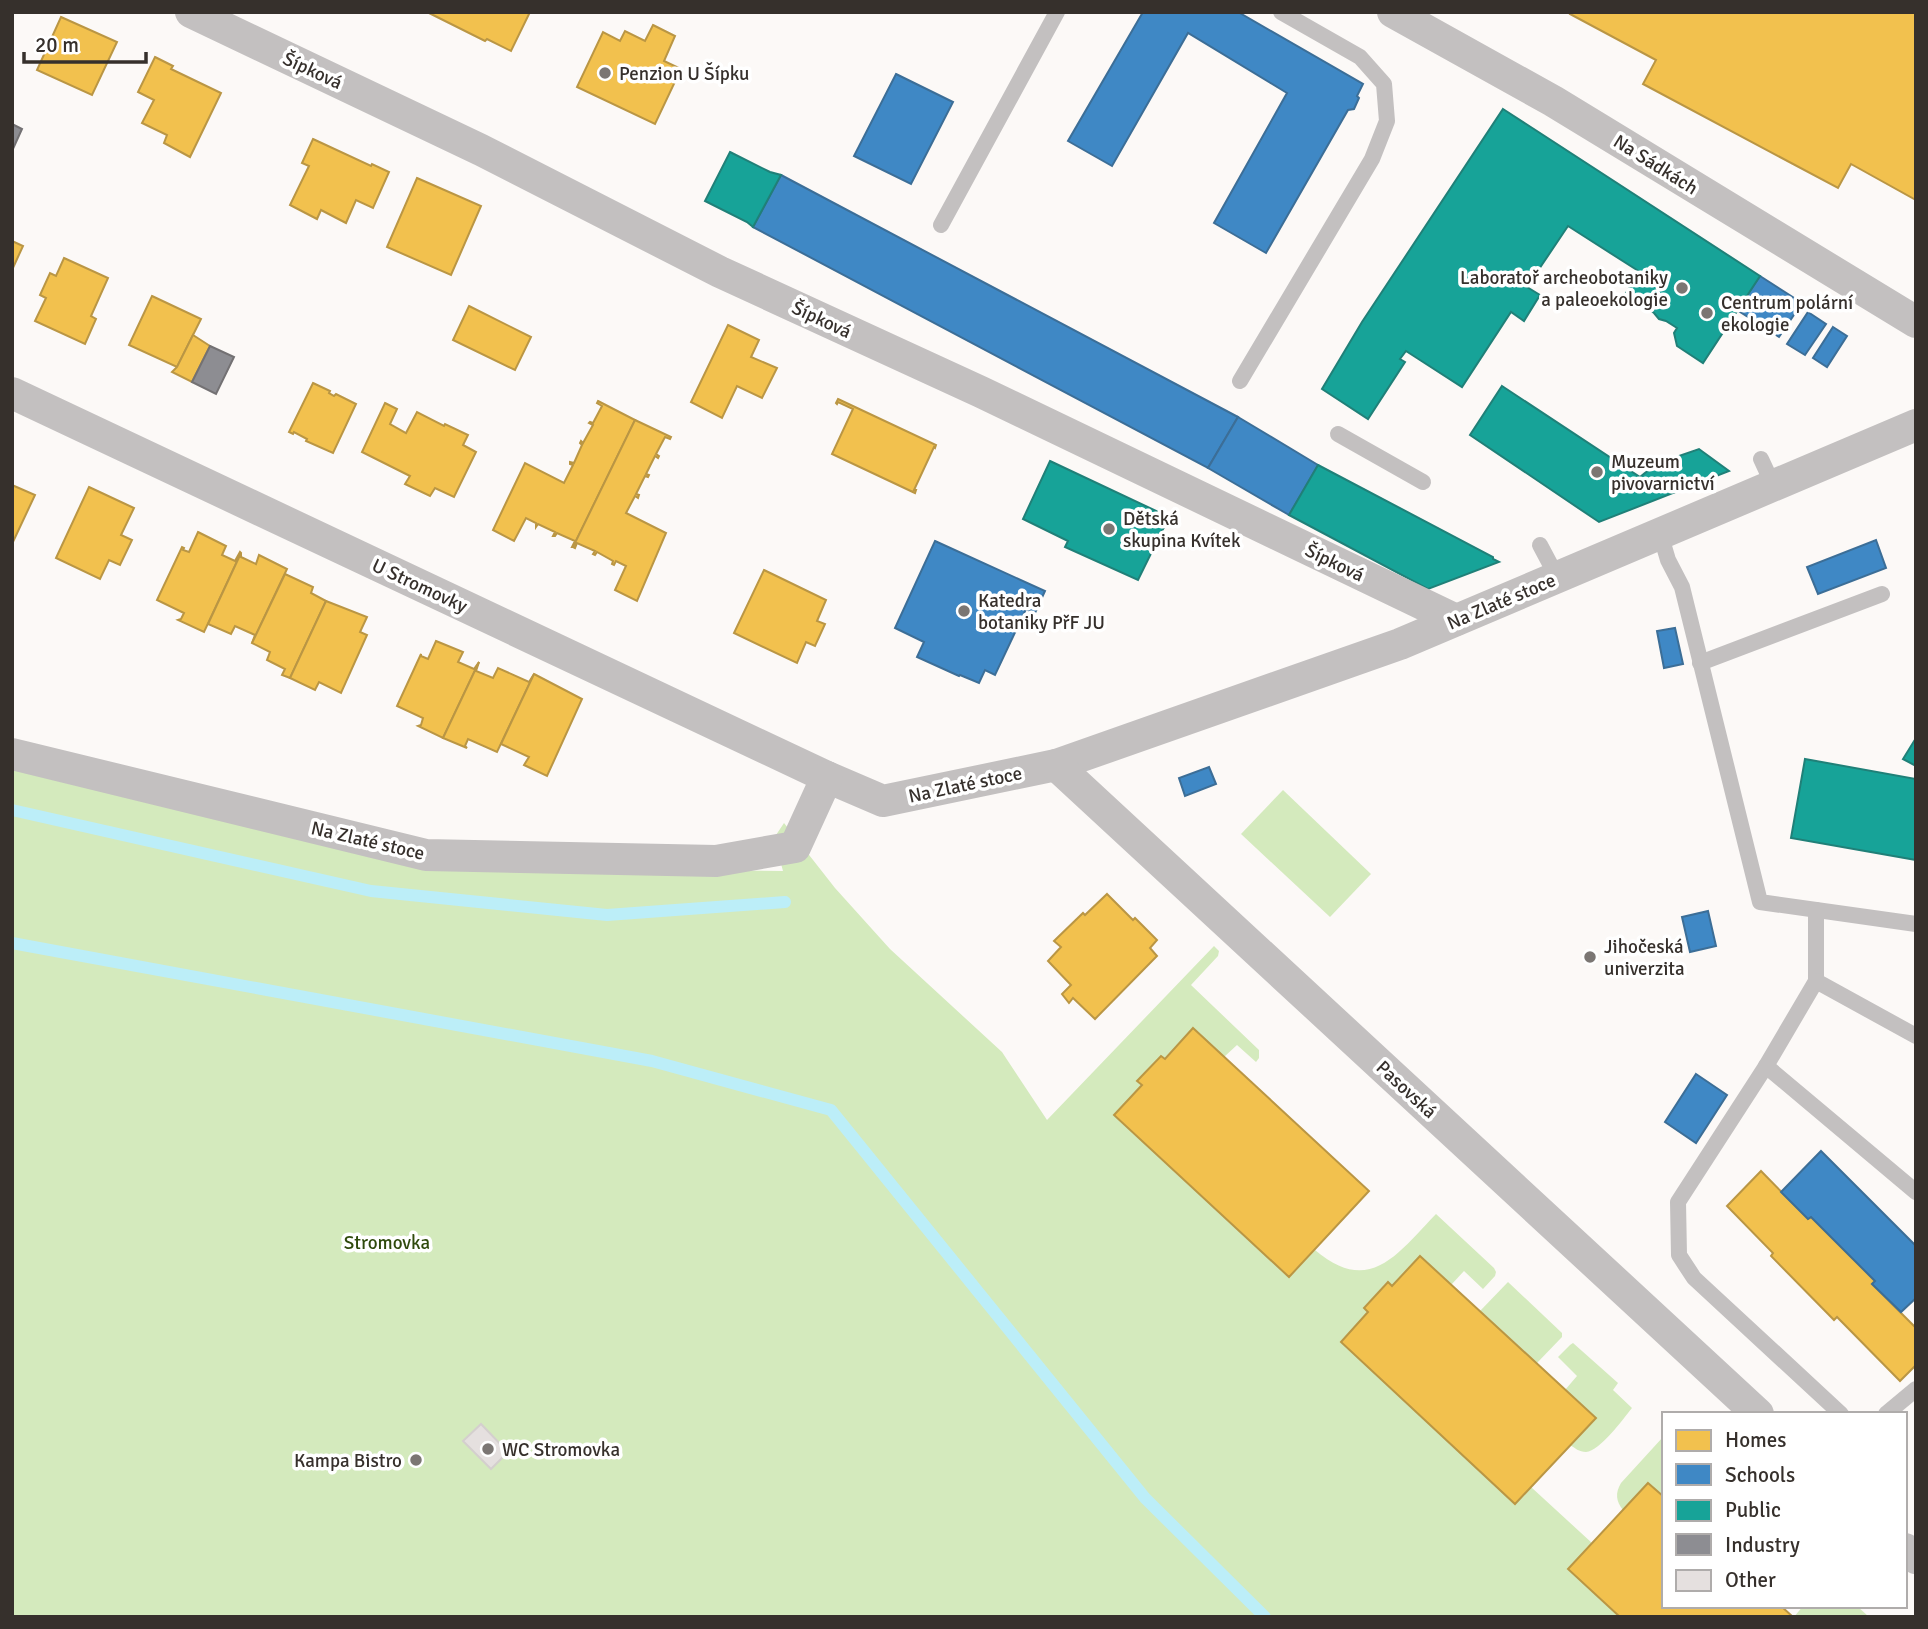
<svg xmlns="http://www.w3.org/2000/svg" width="1928" height="1629" font-family="Signika,sans-serif">
<style>
.green{fill:#d4eabd}
.homes{fill:#f2c14e;stroke:#ba9644;stroke-width:2}
.schools{fill:#3f88c5;stroke:#3c6e97;stroke-width:2}
.public{fill:#17a398;stroke:#208078;stroke-width:2}
.industry{fill:#8d8d92;stroke:#737173;stroke-width:2}
.lines{fill:none;stroke-linecap:round;stroke-linejoin:round}
.stream{stroke:#bceef8;stroke-width:12}
.building{fill:#e5e0df;stroke:#d4cfce;stroke-width:2}
.service{stroke:#c3c0c0;stroke-width:16}
.minor{stroke:#c3c0c0;stroke-width:32}
.poi-dot{fill:#7b7673;stroke:#fff;stroke-width:2.5}
.labels{text-anchor:middle;stroke-width:7;stroke-linejoin:round;paint-order:stroke}
.street-label{font-size:19px;fill:#36302c;stroke:#fff}
.poi-label{font-size:19px;fill:#36302c;stroke:#fff;text-anchor:start}
.park-label{font-size:19px;fill:#2f4a0c;stroke:#fff}
</style>
<rect width="100%" height="100%" fill="#fcf9f7"/>
<!-- green -->
<g class="green">
<path d="M12 763 470 868 783 871 774 838 784 823 835 888 890 949 1002 1052 1047 1120 1214 946 1219 951 1218 956 1191 985 1259 1050V1058L1256 1062 1237 1045 1224 1057 1165 1059 1161 1056 1138 1081 1142 1085 1114 1115 1289 1277 1315 1250C1370 1297 1398 1253 1436 1214L1494 1268 1496 1272 1495 1276 1483 1289 1464 1271 1451 1285 1392 1286 1387 1282 1364 1307 1368 1312 1341 1342 1515 1504 1531 1487 1592 1543 1568 1569 1620 1617H12Z"/>
<polygon points="1283,790 1371,874 1330,917 1241,834"/>
<polygon points="1508,1282 1562,1333 1562,1337 1536,1364 1480,1311"/>
<path d="M1573 1343 1618 1383 1613 1390 1632 1408C1623 1419 1600 1451 1586 1452 1579 1452 1575 1448 1570 1445L1565 1390 1577 1376 1558 1357 1570 1345Z"/>
<path d="M1663 1437 1664 1497 1648 1483 1623 1510C1616 1501 1615 1493 1621 1483Z"/>
<polygon points="1803,1606 1857,1606 1869,1617 1794,1617"/>
</g>
<!-- homes -->
<g class="homes">
<polygon points="427,12 530,12 511,51 487,39 485,41"/>
<polygon points="1571,12 1916,12 1916,200 1851,164 1838,188 1643,84 1656,60 1570,14"/>
<polygon points="61,17 117,42 92,95 37,70"/>
<polygon points="653,25 675,36 664,61 681,69 655,124 577,87 603,32 620,41 625,31 645,41"/>
<polygon points="155,57 173,66 171,69 221,93 190,157 164,143 167,135 142,123 154,100 138,92"/>
<polygon points="313,139 371,166 372,164 389,172 373,208 356,200 346,223 321,210 317,219 290,205 309,166 302,163"/>
<polygon points="417,178 481,206 451,275 387,247"/>
<polygon points="12,241 23,246 12,270"/>
<polygon points="64,258 108,278 91,316 96,319 85,344 35,321 46,298 40,295 50,273 56,276"/>
<polygon points="152,296 201,319 177,367 129,345"/>
<polygon points="469,306 531,337 515,370 453,340"/>
<polygon points="728,325 759,340 751,357 777,368 762,398 737,386 722,418 691,402"/>
<polygon points="193,335 210,346 192,382 172,372 177,367"/>
<polygon points="313,383 330,391 329,393 334,396 336,394 356,404 333,453 306,441 307,439 294,432 293,434 289,432"/>
<polygon points="838,399 936,445 935,448 934,447 914,490 916,490 915,493 832,454 853,409 838,402 837,404 836,403"/>
<polygon points="598,401 635,420 573,547 572,547 575,541 557,533 555,536 553,536 555,532 538,524 536,527 536,523 526,518 514,541 493,530 525,463 564,483 573,465 570,464 570,462 574,463 582,445 580,443 581,441 583,443 593,425 589,423 590,422 593,423 602,406 597,403"/>
<polygon points="385,403 397,409 390,424 406,433 417,412 444,426 445,424 468,435 463,445 476,452 454,497 435,488 430,496 405,484 410,476 362,452"/>
<polygon points="635,420 671,437 670,439 665,437 656,454 659,456 658,458 655,456 646,474 649,475 648,477 645,476 636,494 639,495 638,498 635,496 626,513 666,533 637,601 615,590 626,566 616,561 614,565 612,564 613,561 597,552 595,555 593,554 595,551 577,543 575,548 573,547"/>
<polygon points="12,485 35,495 12,544"/>
<polygon points="89,487 134,508 121,535 132,540 120,565 109,560 100,579 56,558"/>
<polygon points="198,532 226,546 222,555 235,561 240,552 241,553 204,632 178,620 181,619 184,613 157,600 182,547 184,548 183,550 189,552"/>
<polygon points="241,553 241,557 256,564 259,555 287,569 252,643 255,635 235,626 231,634 208,624"/>
<polygon points="764,570 826,600 817,621 825,624 815,646 806,642 797,663 734,633"/>
<polygon points="285,574 313,587 311,593 326,601 290,678 282,675 285,669 267,660 270,652 252,643"/>
<polygon points="326,601 367,617 360,632 367,635 341,693 319,682 315,690 290,678"/>
<polygon points="436,641 463,652 458,662 474,669 479,662 443,738 418,726 421,725 423,718 397,706 421,654 421,656 428,659"/>
<polygon points="479,662 476,671 493,678 498,668 529,682 534,674 497,752 468,739 465,746 467,748 443,738"/>
<polygon points="534,674 582,699 547,776 524,765 529,757 501,744"/>
<polygon points="1107,894 1133,920 1135,918 1157,940 1150,948 1157,956 1095,1019 1073,998 1069,1003 1062,994 1071,985 1048,961 1061,947 1054,941 1083,913 1085,915"/>
<polygon points="1193,1028 1369,1191 1289,1277 1114,1115 1142,1085 1137,1081 1161,1056 1165,1059"/>
<polygon points="1761,1171 1808,1219 1811,1217 1875,1281 1872,1284 1916,1328 1916,1365 1900,1381 1837,1317 1834,1320 1771,1256 1773,1253 1727,1206"/>
<polygon points="1420,1256 1596,1418 1515,1504 1341,1342 1368,1312 1364,1308 1388,1282 1392,1286"/>
<polygon points="1648,1483 1664,1497 1664,1606 1781,1606 1793,1617 1620,1617 1568,1569"/>
</g>
<!-- schools -->
<g class="schools">
<polygon points="1143,12 1238,12 1363,84 1357,96 1359,98 1354,109 1348,110 1266,253 1214,223 1287,93 1188,33 1112,166 1068,141"/>
<polygon points="896,74 953,102 911,184 854,156"/>
<polygon points="781,175 1238,417 1208,468 753,227"/>
<polygon points="1760,276 1802,303 1779,337 1737,310"/>
<polygon points="1808,312 1826,324 1805,355 1787,344"/>
<polygon points="1833,327 1847,336 1827,367 1813,358"/>
<polygon points="1238,417 1318,465 1289,515 1208,468"/>
<polygon points="1876,540 1886,568 1818,594 1807,567"/>
<polygon points="935,541 1045,591 1035,613 1026,609 995,675 985,670 979,683 960,675 959,676 917,657 924,642 895,628"/>
<polygon points="1675,628 1683,664 1664,668 1657,631"/>
<polygon points="1209,767 1216,784 1185,796 1179,778"/>
<polygon points="1708,911 1716,946 1690,952 1682,917"/>
<polygon points="1696,1074 1727,1095 1696,1143 1665,1122"/>
<polygon points="1821,1151 1916,1246 1916,1298 1901,1312 1872,1284 1875,1281 1811,1217 1808,1219 1781,1192"/>
</g>
<!-- public -->
<g class="public">
<polygon points="1503,109 1760,276 1703,363 1677,346 1674,333 1677,328 1666,321 1659,319 1654,313 1626,293 1640,272 1568,226 1527,287 1540,295 1524,321 1511,312 1462,387 1406,351 1400,359 1405,362 1368,419 1322,389 1362,322"/>
<polygon points="730,152 770,172 781,175 753,227 747,222 705,201"/>
<polygon points="1502,386 1640,477 1656,464 1699,449 1729,471 1599,522 1470,435"/>
<polygon points="1050,461 1169,517 1138,580 1065,547 1068,541 1023,519"/>
<polygon points="1318,465 1493,557 1493,559 1499,562 1428,589 1289,515"/>
<polygon points="1916,738 1916,766 1903,759"/>
<polygon points="1805,759 1916,779 1916,860 1791,838"/>
</g>
<!-- industry -->
<g class="industry">
<polygon points="12,124 22,129 12,151"/>
<polygon points="210,346 234,357 216,394 192,382"/>
</g>
<g class="lines">
<!-- stream -->
<g class="stream">
<polyline points="12,810 371,891 607,915 785,902"/>
<polyline points="12,943 652,1061 831,1110 1145,1498 1265,1617"/>
</g>
</g>
<!-- building -->
<polygon class="building" points="481,1424 508,1452 491,1469 463,1441"/>
<g class="lines">
<!-- service -->
<g class="service">
<polyline points="941,225 1057,12"/>
<polyline points="1240,381 1372,159 1387,121 1384,84 1360,57 1281,12"/>
<polyline points="1338,434 1423,482"/>
<polyline points="1761,459 1773,485"/>
<polyline points="1660,533 1668,560 1682,587 1760,902 1916,924"/>
<polyline points="1540,545 1557,577"/>
<polyline points="1700,663 1882,594"/>
<polyline points="1816,910 1816,981 1916,1036"/>
<polyline points="1816,981 1766,1066 1678,1202 1679,1255 1694,1278 1841,1414"/>
<polyline points="1766,1066 1916,1192"/>
<polyline points="1886,1414 1916,1389"/>
</g>
<!-- minor -->
<g class="minor">
<polyline points="191,12 481,150 720,272 981,392 1456,620"/>
<polyline points="1393,12 1553,101 1916,322"/>
<polyline points="12,393 827,777 883,801 1056,765 1400,644 1916,425"/>
<polyline points="12,754 426,855 716,861 795,847 827,777"/>
<polyline points="1056,765 1758,1414"/>
<polyline points="1905,1549 1916,1558"/>
</g>
</g>
<!-- markers -->
<g class="poi-dot">
<circle cx="605" cy="73" r="7"/>
<circle cx="1682" cy="288" r="7"/>
<circle cx="1707" cy="313" r="7"/>
<circle cx="1597" cy="472" r="7"/>
<circle cx="1109" cy="529" r="7"/>
<circle cx="964" cy="611" r="7"/>
<circle cx="1590" cy="957" r="7"/>
<circle cx="488" cy="1449" r="7"/>
<circle cx="416" cy="1460" r="7"/>
</g>
<g class="labels">
<!-- street labels -->
<g class="street-label">
<text transform="translate(313 70) rotate(25)" y="7">Šípková</text>
<text transform="translate(1656 164) rotate(32)" y="7">Na Sádkách</text>
<text transform="translate(822 319) rotate(25)" y="7">Šípková</text>
<text transform="translate(1335 562) rotate(26)" y="7">Šípková</text>
<text transform="translate(420 585) rotate(25)" y="7">U Stromovky</text>
<text transform="translate(1501 601) rotate(-23)" y="7">Na Zlaté stoce</text>
<text transform="translate(965 784) rotate(-12)" y="7">Na Zlaté stoce</text>
<text transform="translate(368 840) rotate(13)" y="7">Na Zlaté stoce</text>
<text transform="translate(1407 1089) rotate(43)" y="7">Pasovská</text>
</g>
<!-- poi labels -->
<g class="poi-label">
<text x="619" y="80">Penzion U Šípku</text>
<text x="1668" y="284" text-anchor="end">Laboratoř archeobotaniky<tspan x="1668" dy="22">a paleoekologie</tspan></text>
<text x="1721" y="309">Centrum polární<tspan x="1721" dy="22">ekologie</tspan></text>
<text x="1611" y="468">Muzeum<tspan x="1611" dy="22">pivovarnictví</tspan></text>
<text x="1123" y="525">Dětská<tspan x="1123" dy="22">skupina Kvítek</tspan></text>
<text x="978" y="607">Katedra<tspan x="978" dy="22">botaniky PřF JU</tspan></text>
<text x="1604" y="953">Jihočeská<tspan x="1604" dy="22">univerzita</tspan></text>
<text x="502" y="1456">WC Stromovka</text>
<text x="402" y="1467" text-anchor="end">Kampa Bistro</text>
</g>
<!-- park labels -->
<g class="park-label">
<text x="387" y="1249">Stromovka</text>
</g>
</g>
<!-- border -->
<rect width="1928" height="1629" fill="none" stroke="#36302c" stroke-width="28"/>
<!-- legend -->
<rect x="1662" y="1412" width="245" height="196" fill="#ffffff" stroke="#afacab" stroke-width="2"/>
<rect x="1676" y="1430" width="35" height="21" fill="#f2c14e" stroke="#afacab" stroke-width="2"/>
<text x="1725" y="1447" font-size="21" fill="#36302c">Homes</text>
<rect x="1676" y="1464" width="35" height="21" fill="#3f88c5" stroke="#afacab" stroke-width="2"/>
<text x="1725" y="1482" font-size="21" fill="#36302c">Schools</text>
<rect x="1676" y="1500" width="35" height="21" fill="#17a398" stroke="#afacab" stroke-width="2"/>
<text x="1725" y="1517" font-size="21" fill="#36302c">Public</text>
<rect x="1676" y="1534" width="35" height="21" fill="#8d8d92" stroke="#afacab" stroke-width="2"/>
<text x="1725" y="1552" font-size="21" fill="#36302c">Industry</text>
<rect x="1676" y="1570" width="35" height="21" fill="#e5e0df" stroke="#afacab" stroke-width="2"/>
<text x="1725" y="1587" font-size="21" fill="#36302c">Other</text>
<!-- scale -->
<path d="M24 52v10h122v-10" fill="none" stroke="#36302c" stroke-width="3.5"/>
<text x="35" y="52" font-size="21" fill="#36302c" stroke="#ffffff" stroke-width="5" paint-order="stroke">20 m</text>
</svg>
